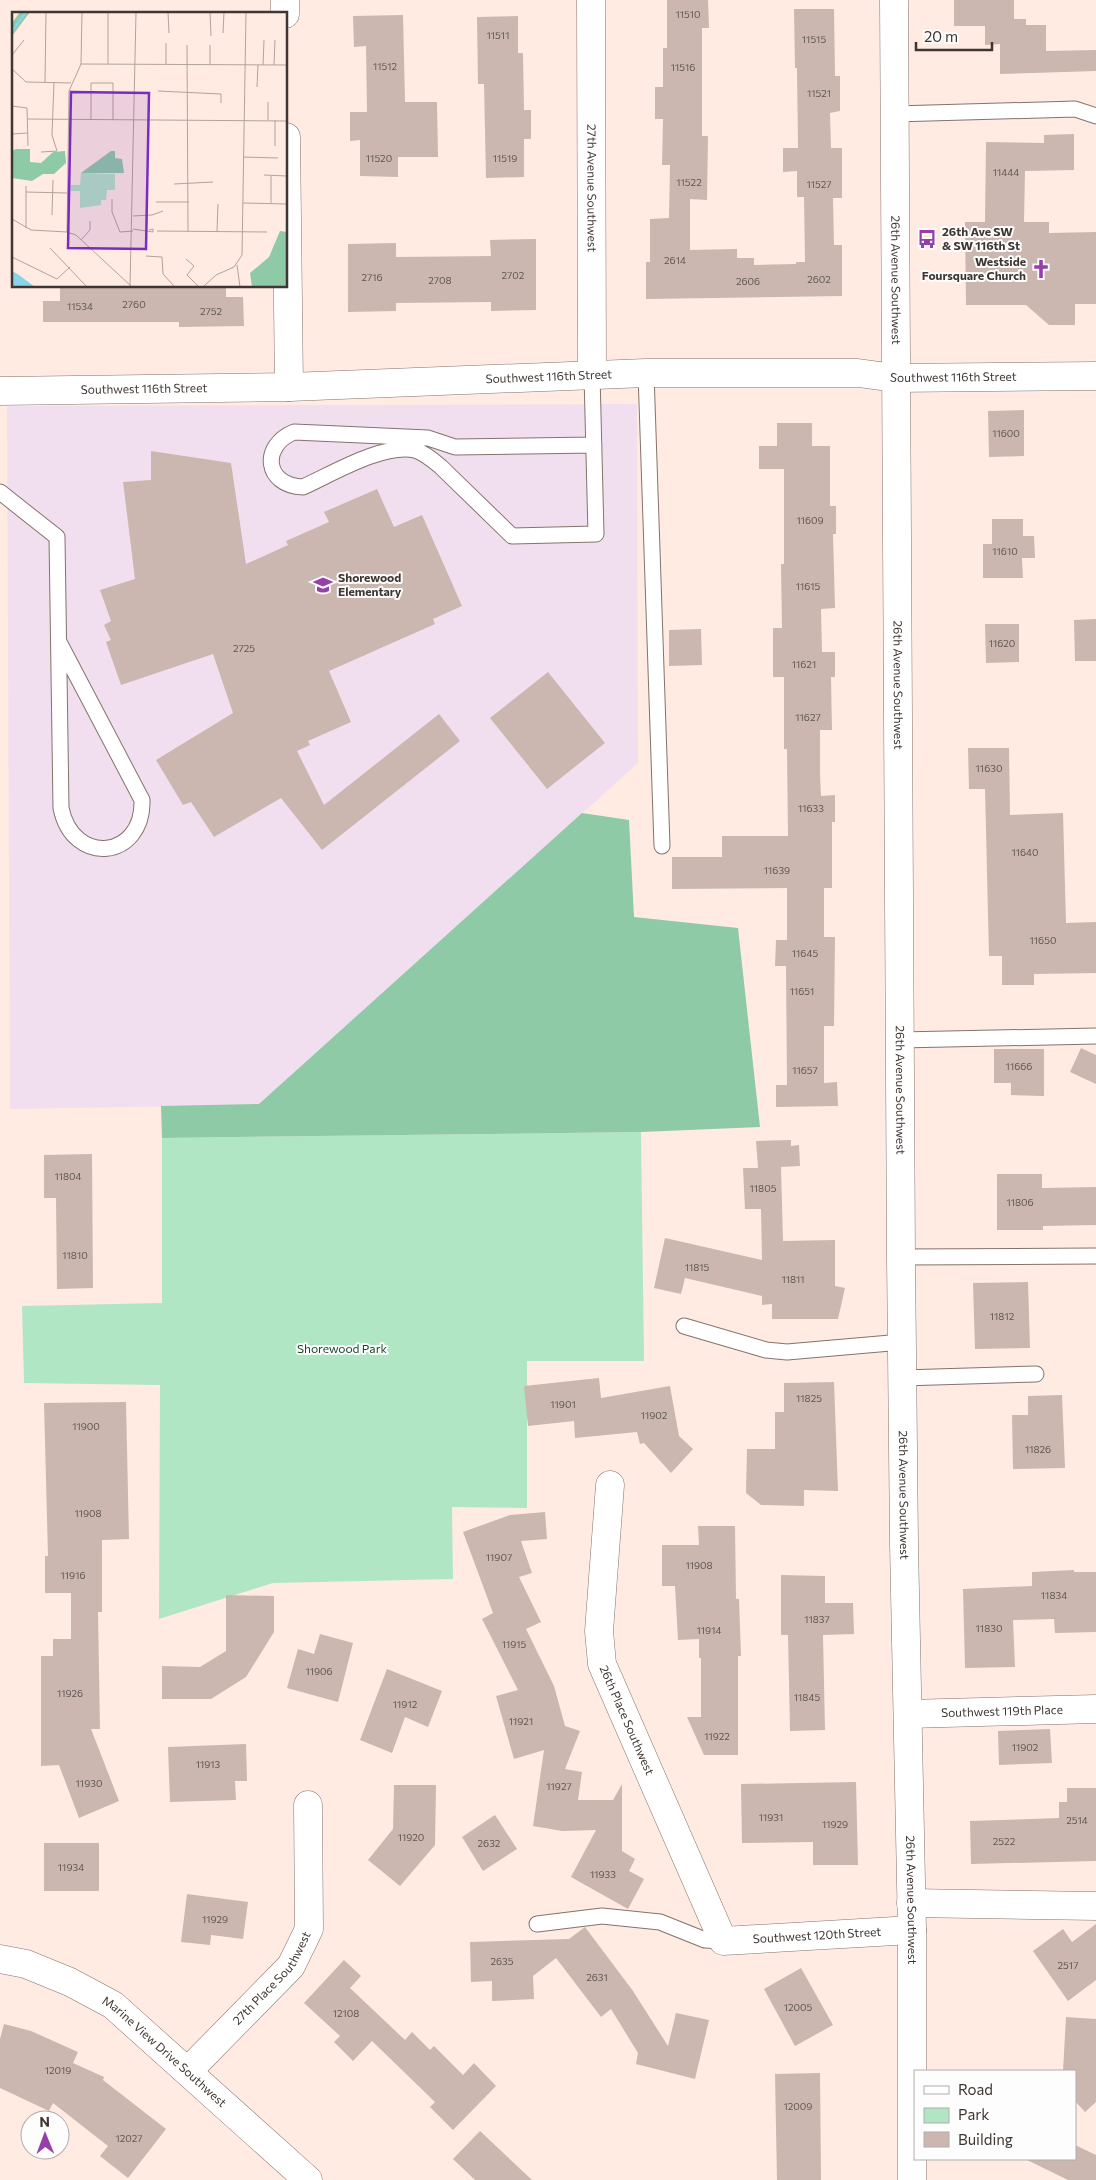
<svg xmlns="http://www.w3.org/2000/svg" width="1096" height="2180" font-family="Commissioner,sans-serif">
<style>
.education{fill:#f1dff0}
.green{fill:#b1e6c5}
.forest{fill:#8ecaa6}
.building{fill:#cbb7b0}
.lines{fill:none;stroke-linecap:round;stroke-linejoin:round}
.lane-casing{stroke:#84736a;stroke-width:17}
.street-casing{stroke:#84736a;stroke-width:29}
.secondary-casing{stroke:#84736a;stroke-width:29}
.lane{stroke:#fff;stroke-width:15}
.street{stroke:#fff;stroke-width:28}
.secondary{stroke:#fff;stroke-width:28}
.labels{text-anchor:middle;stroke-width:4;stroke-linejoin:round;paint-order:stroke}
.number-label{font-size:10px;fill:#615652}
.street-label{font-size:12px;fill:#3e3632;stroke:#fdfdfd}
.poi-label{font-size:12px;font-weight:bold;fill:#3e3632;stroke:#fdfdfd;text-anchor:start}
.park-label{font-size:12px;fill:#16452c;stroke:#fdfdfd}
.inset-river{fill:none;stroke:#89d3eb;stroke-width:2.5}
.inset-road{fill:none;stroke:#b2a39b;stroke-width:1}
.view{fill:#7b2cbf;fill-opacity:0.15;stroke:#7b2cbf;stroke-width:2.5}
.inset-edge{fill:none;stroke:#3e3632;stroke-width:2.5}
</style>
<rect width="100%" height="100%" fill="#ffebe1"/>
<!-- education -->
<polygon class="education" points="637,404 638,763 259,1105 10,1109 7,406"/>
<!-- green -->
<polygon class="green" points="641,1132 644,1361 527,1361 527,1508 452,1507 453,1579 273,1583 159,1619 160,1385 24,1383 22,1306 162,1303 162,1138"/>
<!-- forest -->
<polygon class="forest" points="582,813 629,820 634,917 738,928 760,1127 641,1132 162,1138 161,1106 259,1104"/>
<!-- building -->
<g class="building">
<polygon points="667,0 708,0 709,28 702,28 702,136 708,136 707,200 690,199 690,250 737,249 737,258 754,258 754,265 796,264 796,262 805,262 804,197 797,197 797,171 783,172 783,148 798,148 797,68 795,68 794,9 834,9 835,76 840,76 840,111 830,113 831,148 842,148 842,198 833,198 834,245 842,245 842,296 646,299 646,262 650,262 650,219 669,218 670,165 662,165 663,119 655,119 655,87 663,87 663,48 667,48"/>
<polygon points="954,0 1014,0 1014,19 1026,19 1026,25 1046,25 1046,51 1096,50 1096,71 1000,74 1000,44 985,45 985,26 954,26"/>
<polygon points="403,15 405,102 437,102 438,157 398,157 398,177 360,176 360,140 350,141 350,112 367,112 366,46 354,47 353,16"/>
<polygon points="518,16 518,53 523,53 524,110 531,110 531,139 524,139 524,177 486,178 484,84 478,84 477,17"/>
<polygon points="1074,134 1074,170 1025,171 1024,222 1049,222 1049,233 1096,232 1096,304 1075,304 1075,325 1049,325 1026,305 966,305 965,222 985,222 986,142 1044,143 1044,135"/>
<polygon points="536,239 536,310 491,311 491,302 396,303 396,311 348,312 348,244 396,243 396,257 491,256 490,240"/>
<polygon points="60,286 226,286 226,297 243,297 244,326 179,327 179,322 43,322 43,301 60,301"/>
<polygon points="1024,410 1024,456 989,457 988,411"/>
<polygon points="777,423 812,423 812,446 830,446 830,506 836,506 836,534 833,534 835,608 821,609 822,652 835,652 835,677 831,677 832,730 820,730 820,775 821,796 835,795 835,822 832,822 832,888 824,888 824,937 835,937 834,1026 824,1026 824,1083 837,1082 838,1106 776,1107 776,1085 787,1085 786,966 775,966 776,940 787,940 787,888 672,889 672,857 722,857 722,836 788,836 787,749 784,749 784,677 773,677 773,628 782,628 781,564 784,564 784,469 759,469 759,446 777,446"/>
<polygon points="151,451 231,463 246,564 288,545 286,541 329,522 324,512 377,489 394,527 422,515 462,606 433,619 435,624 329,671 351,722 308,741 310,745 297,751 324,805 439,714 460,741 322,850 281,798 214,837 191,802 183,805 156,760 233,713 213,654 121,685 106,642 111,640 104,625 111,621 100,590 135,579 123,482 151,480"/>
<polygon points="992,519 1023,519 1023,536 1034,536 1035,558 1022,558 1023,578 983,578 983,544 992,544"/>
<polygon points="1096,619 1096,661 1075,661 1074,620"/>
<polygon points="985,624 1019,624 1019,662 986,663"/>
<polygon points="701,629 702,665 669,666 669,630"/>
<polygon points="548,672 605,743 547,789 490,718"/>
<polygon points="968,748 1009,748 1010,815 1063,813 1066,923 1096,922 1096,973 1034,974 1034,985 1002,985 1002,956 989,956 985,789 969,789"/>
<polygon points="1081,1048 1096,1055 1096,1084 1070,1072"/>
<polygon points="994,1049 1044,1049 1044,1096 1011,1095 1011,1083 994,1083"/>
<polygon points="791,1140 791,1146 799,1145 800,1166 781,1167 783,1241 835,1240 835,1286 845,1288 838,1319 772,1319 772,1304 762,1305 762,1296 685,1278 681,1294 654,1288 665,1238 762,1260 761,1209 745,1209 743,1168 758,1168 756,1141"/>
<polygon points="92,1154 93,1288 57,1289 56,1198 44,1198 44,1155"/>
<polygon points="997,1174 1042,1174 1042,1188 1096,1187 1096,1225 1043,1226 1043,1230 997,1230"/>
<polygon points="1028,1282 1030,1348 975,1349 973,1283"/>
<polygon points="599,1378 601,1398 670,1386 679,1436 693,1449 671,1473 644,1443 640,1444 637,1432 575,1438 574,1421 528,1426 524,1386"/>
<polygon points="834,1382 838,1491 804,1490 804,1506 761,1505 746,1493 747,1449 775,1449 775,1412 784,1412 784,1383"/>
<polygon points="1062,1395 1065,1468 1013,1469 1012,1415 1028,1415 1028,1396"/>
<polygon points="126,1402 129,1539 102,1540 102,1612 98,1612 100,1729 91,1729 119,1801 79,1818 59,1765 41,1766 41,1656 53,1656 53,1639 71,1639 71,1593 45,1593 45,1556 48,1556 44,1403"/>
<polygon points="545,1512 547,1539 521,1541 532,1573 519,1577 541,1622 526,1629 554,1686 565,1726 580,1731 565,1769 582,1772 578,1800 613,1800 622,1784 622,1851 635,1859 629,1871 644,1879 628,1909 571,1877 596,1830 562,1831 533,1826 544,1750 514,1759 496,1696 518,1690 482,1619 493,1613 463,1532 510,1515"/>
<polygon points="698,1526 735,1526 736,1599 739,1599 741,1656 738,1656 738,1755 704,1755 687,1717 701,1717 701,1658 699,1658 699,1639 678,1640 675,1586 662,1586 662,1545 699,1545"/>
<polygon points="1074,1570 1074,1572 1096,1572 1096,1632 1055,1633 1054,1619 1013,1620 1015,1667 965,1668 963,1589 1032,1586 1032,1572"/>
<polygon points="781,1575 825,1576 825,1603 853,1603 854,1634 823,1635 825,1730 790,1731 788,1635 781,1635"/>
<polygon points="226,1595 274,1596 274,1632 246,1677 211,1699 162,1699 162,1666 200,1667 226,1651"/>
<polygon points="320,1634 353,1643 338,1702 287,1688 298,1649 314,1654"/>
<polygon points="387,1669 442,1691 428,1727 405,1717 392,1753 360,1740"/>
<polygon points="1050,1729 1052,1763 999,1765 998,1731"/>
<polygon points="246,1744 247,1781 235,1781 236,1800 170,1802 168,1747"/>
<polygon points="856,1782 858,1865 813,1865 813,1842 742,1843 741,1784"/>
<polygon points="394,1785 436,1785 435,1845 400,1886 368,1860 393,1829"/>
<polygon points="1067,1788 1096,1788 1096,1861 971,1864 970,1821 1059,1818 1059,1802 1067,1802"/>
<polygon points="495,1815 517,1849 483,1871 462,1837"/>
<rect x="44" y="1843" width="55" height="48"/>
<polygon points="187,1894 248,1902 243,1939 211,1935 210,1945 181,1942"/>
<polygon points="1096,1924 1096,1980 1068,2001 1033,1951 1063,1929 1072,1942"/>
<polygon points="585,1927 633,1991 668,2046 676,2013 709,2020 695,2079 636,2064 638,2053 611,2009 601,2017 556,1958 533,1976 534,1999 492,2001 492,1981 471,1982 470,1942 569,1939"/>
<polygon points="344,1960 361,1976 350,1988 405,2040 412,2032 430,2050 434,2046 463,2075 474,2063 496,2086 453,2130 430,2107 435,2102 372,2041 353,2061 334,2042 340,2036 304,2003"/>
<polygon points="801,1968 833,2025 795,2046 764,1989"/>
<polygon points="1066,2017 1096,2019 1096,2102 1085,2112 1075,2101 1075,2071 1063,2071"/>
<polygon points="4,2024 31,2031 78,2052 73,2063 104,2077 103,2080 166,2129 128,2178 100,2156 108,2146 53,2103 49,2111 0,2088 0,2039"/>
<polygon points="820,2073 821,2180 777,2180 775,2074"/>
<polygon points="480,2131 532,2180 475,2180 453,2159"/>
<polygon points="1075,2145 1096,2155 1096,2180 1068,2180 1025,2159 1075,2159"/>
</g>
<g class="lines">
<!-- lane casing -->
<g class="lane-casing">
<g id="lane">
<polyline points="894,114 1075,109 1096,116"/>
<polyline points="646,373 662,846"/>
<path d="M592 375C593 428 595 481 596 534L512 536 441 467C434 461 425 453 415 450 383 443 332 474 303 487 265 486 260 446 294 432L428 438 455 447 594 445"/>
<path d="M0 492 57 537C58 627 60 718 61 808 73 867 144 859 142 800L59 642"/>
<polyline points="900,1040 1096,1036"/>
<polyline points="901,1257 1096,1256"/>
<polyline points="684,1326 766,1350 787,1352 902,1342"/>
<polyline points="902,1378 1036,1374"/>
<polyline points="537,1924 602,1916 660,1922 705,1940 723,1941"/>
</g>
</g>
<!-- street casing -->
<g class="street-casing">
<g id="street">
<polyline points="285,0 285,14"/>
<path id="s1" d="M591 0 592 375"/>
<polyline points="286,137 289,387"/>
<path id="s2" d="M610 1485 599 1631 602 1664 723 1941 912 1930"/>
<path id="s3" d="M908 1714 1096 1709"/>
<polyline points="911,1903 1096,1906"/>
<path id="s4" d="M0 1959 26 1964 70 1982 113 2005 308 2180"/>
<path id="s5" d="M188 2071 291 1966 309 1929 308 1805"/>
</g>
</g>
<!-- secondary casing -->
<g class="secondary-casing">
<g id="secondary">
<path id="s6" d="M894 0 901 1257 904 1544 912 1930V2180"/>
<path id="s7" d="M0 391 289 387 646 373H858L895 378 1096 376"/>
</g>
</g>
<!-- lane -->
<use href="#lane" class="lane"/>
<!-- street -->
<use href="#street" class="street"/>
<!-- secondary -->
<use href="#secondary" class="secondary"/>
</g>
<!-- icons -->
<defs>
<g id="bus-bare" transform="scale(1.5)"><path d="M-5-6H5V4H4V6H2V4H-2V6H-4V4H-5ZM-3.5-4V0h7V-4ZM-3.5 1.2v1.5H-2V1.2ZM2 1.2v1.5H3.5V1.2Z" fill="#963eaa" stroke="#fdfdfd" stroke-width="2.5" paint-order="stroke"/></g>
<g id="church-bare" transform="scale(1.5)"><path d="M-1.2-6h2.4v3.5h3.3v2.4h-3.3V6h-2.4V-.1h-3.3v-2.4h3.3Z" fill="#963eaa" stroke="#fdfdfd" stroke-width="2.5" paint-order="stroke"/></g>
<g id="school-bare" transform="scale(1.5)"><path d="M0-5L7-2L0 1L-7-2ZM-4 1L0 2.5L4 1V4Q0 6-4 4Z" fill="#963eaa" stroke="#fdfdfd" stroke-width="2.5" paint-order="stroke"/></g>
</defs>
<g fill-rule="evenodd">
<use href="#bus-bare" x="927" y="239"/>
<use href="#church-bare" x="1041" y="269"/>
<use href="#school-bare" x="323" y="585"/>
</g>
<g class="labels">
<!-- number labels -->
<g class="number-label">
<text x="688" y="18">11510</text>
<text x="498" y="39">11511</text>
<text x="814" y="43">11515</text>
<text x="385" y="70">11512</text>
<text x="683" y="71">11516</text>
<text x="819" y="97">11521</text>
<text x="379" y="162">11520</text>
<text x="505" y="162">11519</text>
<text x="1006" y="176">11444</text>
<text x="689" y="186">11522</text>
<text x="819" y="188">11527</text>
<text x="675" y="264">2614</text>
<text x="513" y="279">2702</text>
<text x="372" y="281">2716</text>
<text x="819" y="283">2602</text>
<text x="440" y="284">2708</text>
<text x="748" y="285">2606</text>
<text x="134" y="308">2760</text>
<text x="80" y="310">11534</text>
<text x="211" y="315">2752</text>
<text x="1006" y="437">11600</text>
<text x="810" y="524">11609</text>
<text x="1005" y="555">11610</text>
<text x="808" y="590">11615</text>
<text x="1002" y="647">11620</text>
<text x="244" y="652">2725</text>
<text x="804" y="668">11621</text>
<text x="808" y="721">11627</text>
<text x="989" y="772">11630</text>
<text x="811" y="812">11633</text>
<text x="1025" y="856">11640</text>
<text x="777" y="874">11639</text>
<text x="1043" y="944">11650</text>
<text x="805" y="957">11645</text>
<text x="802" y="995">11651</text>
<text x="1019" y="1070">11666</text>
<text x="805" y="1074">11657</text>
<text x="68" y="1180">11804</text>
<text x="763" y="1192">11805</text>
<text x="1020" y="1206">11806</text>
<text x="75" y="1259">11810</text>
<text x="697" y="1271">11815</text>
<text x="793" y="1283">11811</text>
<text x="1002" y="1320">11812</text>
<text x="809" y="1402">11825</text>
<text x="563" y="1408">11901</text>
<text x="654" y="1419">11902</text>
<text x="86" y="1430">11900</text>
<text x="1038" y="1453">11826</text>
<text x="88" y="1517">11908</text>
<text x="499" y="1561">11907</text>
<text x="699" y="1569">11908</text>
<text x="73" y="1579">11916</text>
<text x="1054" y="1599">11834</text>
<text x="817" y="1623">11837</text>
<text x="989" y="1632">11830</text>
<text x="709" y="1634">11914</text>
<text x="514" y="1648">11915</text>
<text x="319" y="1675">11906</text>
<text x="70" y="1697">11926</text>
<text x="807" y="1701">11845</text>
<text x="405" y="1708">11912</text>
<text x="521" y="1725">11921</text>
<text x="717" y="1740">11922</text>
<text x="1025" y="1751">11902</text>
<text x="208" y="1768">11913</text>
<text x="89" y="1787">11930</text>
<text x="559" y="1790">11927</text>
<text x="771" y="1821">11931</text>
<text x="1077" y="1824">2514</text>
<text x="835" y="1828">11929</text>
<text x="411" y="1841">11920</text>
<text x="1004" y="1845">2522</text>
<text x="489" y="1847">2632</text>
<text x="71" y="1871">11934</text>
<text x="603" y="1878">11933</text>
<text x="215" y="1923">11929</text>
<text x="502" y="1965">2635</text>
<text x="1068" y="1969">2517</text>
<text x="597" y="1981">2631</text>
<text x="798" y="2011">12005</text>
<text x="346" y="2017">12108</text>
<text x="58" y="2074">12019</text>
<text x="798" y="2110">12009</text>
<text x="129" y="2142">12027</text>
</g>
<!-- street labels -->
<g class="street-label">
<text dy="4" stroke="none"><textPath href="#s1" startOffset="188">27th Avenue Southwest</textPath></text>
<text dy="4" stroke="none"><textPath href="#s6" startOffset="280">26th Avenue Southwest</textPath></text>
<text dy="4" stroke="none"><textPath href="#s7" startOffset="549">Southwest 116th Street</textPath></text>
<text dy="4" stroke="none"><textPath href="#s7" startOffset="954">Southwest 116th Street</textPath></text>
<text dy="4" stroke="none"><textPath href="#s7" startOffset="144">Southwest 116th Street</textPath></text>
<text dy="4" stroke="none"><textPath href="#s6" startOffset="685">26th Avenue Southwest</textPath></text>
<text dy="4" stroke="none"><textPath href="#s6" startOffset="1090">26th Avenue Southwest</textPath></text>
<text dy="4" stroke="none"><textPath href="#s6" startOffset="1495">26th Avenue Southwest</textPath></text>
<text dy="4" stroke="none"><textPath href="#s3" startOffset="94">Southwest 119th Place</textPath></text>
<text dy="4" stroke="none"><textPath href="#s2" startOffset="241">26th Place Southwest</textPath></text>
<text dy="4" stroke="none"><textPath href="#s6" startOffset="1900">26th Avenue Southwest</textPath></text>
<text dy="4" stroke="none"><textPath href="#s2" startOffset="576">Southwest 120th Street</textPath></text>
<text dy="4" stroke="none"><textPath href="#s5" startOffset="126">27th Place Southwest</textPath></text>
<text dy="4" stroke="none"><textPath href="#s4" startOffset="192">Marine View Drive Southwest</textPath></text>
</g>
<!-- poi labels -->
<g class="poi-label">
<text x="942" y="236">26th Ave SW<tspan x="942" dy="14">&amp; SW 116th St</tspan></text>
<text x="1026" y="266" text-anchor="end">Westside<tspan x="1026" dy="14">Foursquare Church</tspan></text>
<text x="338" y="582">Shorewood<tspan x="338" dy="14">Elementary</tspan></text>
</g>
<!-- park labels -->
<g class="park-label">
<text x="342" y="1353">Shorewood Park</text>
</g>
</g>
<!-- overview -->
<g transform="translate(12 12)">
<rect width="275" height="275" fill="#ffebe1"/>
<path d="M69 161 103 162V178H95L94 188H89V193L68 196V179H59L58 173H68Z" fill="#b1e6c5"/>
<path d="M8 0H18L0 24V11ZM4 137H18V150L29 151 41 140 53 139 54 151 42 162H31L20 169 0 166V139ZM99 139H103V146L110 147 112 161H69ZM268 219 275 220V275H240L238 261 257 245Z" fill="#8ecaa6"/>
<path d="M0 259 7 263 23 275H0Z" fill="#89d3eb"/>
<path class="inset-river" d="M0 19 14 0"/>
<path class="inset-road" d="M156 0 157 21M198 0 199 24M211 21 212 0M175 33 176 219M0 43 12 28M69 52 275 53M96 52V0M154 52V31M198 53V33M251 53 252 28M262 53 263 28M0 57 14 70 59 71M33 70 34 0M245 75 246 53M146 79 209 82V91M256 90V108M0 94 15 96 16 134M15 107 275 109M79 108V71H101V107M263 108V134M0 122 15 121M29 140 45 139 40 123 42 70M231 145 266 146M252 163 275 164M259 164V191M162 172 201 170M14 180 55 181M100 187V200L108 220 121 219M144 190H177M231 191 275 192M40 203 41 168M121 204 140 203 151 199M0 207 19 218 55 220 64 223 119 274M14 216V174M121 217 141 220V217L137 218M145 219 255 220M205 219 206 192M55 220 57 79 69 52 70 0M69 228 78 218V209M38 236 75 275M134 244 150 245 151 262 163 275M0 245 45 267 58 255M174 247 182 254 175 263 187 275M225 253 228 275M118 275 124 0M191 275 204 263 222 255 230 243 234 0"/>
<path class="view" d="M59 80 137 81 134 237 56 236Z"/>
<rect width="275" height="275" class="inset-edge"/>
</g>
<!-- legend -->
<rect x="914" y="2070" width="162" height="90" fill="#fdfdfd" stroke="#b1adac"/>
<rect x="924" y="2086" width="25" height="8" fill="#ffffff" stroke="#b1adac"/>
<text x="958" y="2095" font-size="15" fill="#3e3632">Road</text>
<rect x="924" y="2108" width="25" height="15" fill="#b1e6c5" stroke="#b1adac"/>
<text x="958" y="2120" font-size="15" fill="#3e3632">Park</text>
<rect x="924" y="2132" width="25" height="15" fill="#cbb7b0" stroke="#b1adac"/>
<text x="958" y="2145" font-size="15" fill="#3e3632">Building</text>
<!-- north arrow -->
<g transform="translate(45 2135) rotate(359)"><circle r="24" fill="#fdfdfd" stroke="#b1adac"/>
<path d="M0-4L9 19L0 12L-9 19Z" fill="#963eaa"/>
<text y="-8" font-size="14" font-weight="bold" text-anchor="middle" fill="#3e3632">N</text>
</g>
<!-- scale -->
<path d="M916 42v8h76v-8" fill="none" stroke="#3e3632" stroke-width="2.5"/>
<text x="924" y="42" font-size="15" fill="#3e3632" stroke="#fdfdfd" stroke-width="4" paint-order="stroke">20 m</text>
</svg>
